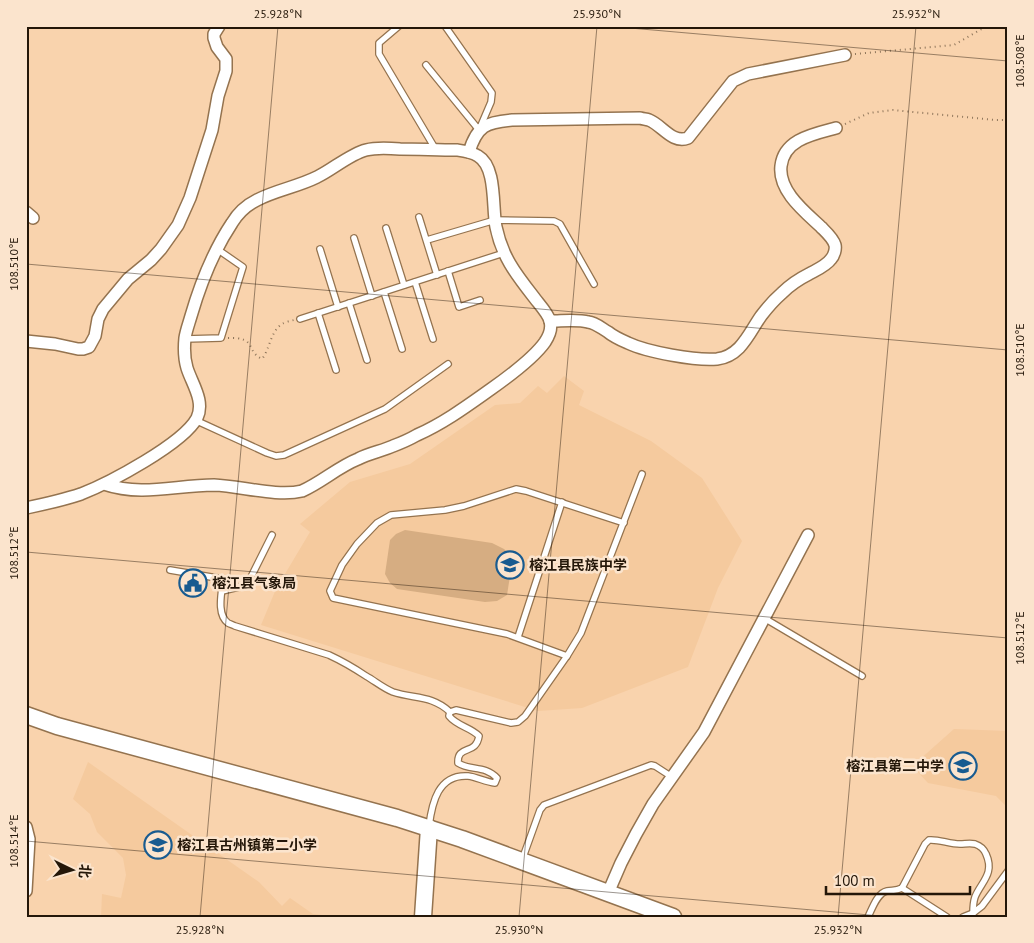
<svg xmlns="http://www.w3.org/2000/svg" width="1034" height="943" font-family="'PT Sans','Noto Sans SC',sans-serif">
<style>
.built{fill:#f5ca9e}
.green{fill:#d6ad82}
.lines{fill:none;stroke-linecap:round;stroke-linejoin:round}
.lane-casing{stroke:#94734f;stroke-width:8}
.street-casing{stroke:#94734f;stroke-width:14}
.secondary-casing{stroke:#94734f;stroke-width:19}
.path{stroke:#8f765b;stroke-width:2;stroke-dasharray:1 4;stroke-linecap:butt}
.lane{stroke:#fff;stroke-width:5.5}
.street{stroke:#fff;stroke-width:11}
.secondary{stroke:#fff;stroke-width:16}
.ticks{fill:none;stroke:#241709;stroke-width:1;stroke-opacity:0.45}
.labels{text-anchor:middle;stroke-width:5;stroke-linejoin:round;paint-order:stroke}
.poi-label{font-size:14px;font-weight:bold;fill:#241709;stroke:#fbe4cd;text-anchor:start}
.neatline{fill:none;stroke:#241709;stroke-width:2}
.ticks-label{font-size:12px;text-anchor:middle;fill:#241709}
</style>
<rect width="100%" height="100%" fill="#f9d3ad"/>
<!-- built -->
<g class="built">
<polygon points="564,376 584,391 579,405 651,441 702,478 742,541 718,588 688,667 582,708 538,711 261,625 276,589 310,532 300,524 350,482 410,464 495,405 520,403 538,386 547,393"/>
<polygon points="954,729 1008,731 1008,808 996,796 928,783 917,771 918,761"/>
<polygon points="88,762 259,882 282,906 290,898 313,914 339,917 101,917 102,894 121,898 126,875 123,858 97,832 90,814 73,799"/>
</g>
<!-- green -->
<polygon class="green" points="405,530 492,543 504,549 513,557 507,595 497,601 485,602 397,589 390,583 385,574 390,540 396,534"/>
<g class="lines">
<!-- lane casing -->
<g class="lane-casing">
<g id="lane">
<polyline points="399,26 379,43 379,54 436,150"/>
<polyline points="426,65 479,130 491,102 492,93 445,26"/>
<polyline points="419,217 437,275"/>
<polyline points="386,228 404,285"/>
<polyline points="354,238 372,296"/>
<polyline points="427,240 495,220 554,221 560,224 594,284"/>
<polyline points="320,249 338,307"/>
<polyline points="448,271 459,307 480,300"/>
<polyline points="415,282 433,339"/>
<polyline points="384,292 402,349"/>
<polyline points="349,303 367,360"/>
<polyline points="318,313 336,370"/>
<polyline points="300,319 504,253"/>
<polyline points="185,339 221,338 243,267 217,249"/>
<polyline points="195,420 267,453 276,456 284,455 385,409 448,364"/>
<path d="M170 570 223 579C222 592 216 614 228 623 230 624 233 625 235 626L329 655C342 661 354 668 366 676 375 681 383 688 393 692 414 699 432 695 450 712"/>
<polyline points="222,591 243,586 249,581 272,535"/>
<polyline points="764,618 862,676"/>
<polyline points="518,637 562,502"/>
<polyline points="567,656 507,634 333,598 330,591 342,565 357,544 377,523 391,515 445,510 464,506 516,489 526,491 624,523"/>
<path d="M429 826C432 803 438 774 468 776 477 777 485 782 495 783L497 778C485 765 470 771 458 763 457 744 476 756 479 736 470 727 457 726 449 716L450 712 456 710 511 723 518 722 525 716 567 656 581 633 642 474"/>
<polyline points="522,860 540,810 544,805 651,765 655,766 672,777"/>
<polyline points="902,888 947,917"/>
<path d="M868 917C872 909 877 893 887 891 893 890 896 891 902 888L925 844 929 840C939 839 949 844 960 844 965 844 970 843 975 844 981 846 984 849 986 854 995 874 981 882 975 897 973 903 973 907 973 913"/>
<polyline points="963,917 973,913 982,906 1008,871"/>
</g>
</g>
<!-- street casing -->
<g class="street-casing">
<g id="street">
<path d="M469 152C477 126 486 122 512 120L640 118C643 119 646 119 649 120 662 125 672 144 688 138L733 81 748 74 845 55"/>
<polyline points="26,212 33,218"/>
<path d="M550 321C562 321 578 319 588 322 596 323 601 328 608 332 614 337 621 340 628 343 647 352 696 361 717 359 741 356 749 333 761 316 767 308 774 300 782 293 790 285 799 279 809 274 816 270 826 266 831 259 834 256 836 249 835 245 833 238 826 232 821 227 805 212 778 191 781 166 784 139 814 134 836 128"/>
<polyline points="26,341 55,344 78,349 83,349 89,347 95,336 98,319 103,309 128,279 151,260 161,249 178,225 190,198 212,130 218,96 226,71 226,59 217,47 214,38 214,34 219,26"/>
<path d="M26 508C45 504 63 500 81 494 109 483 183 444 197 418 205 401 192 384 187 368 184 358 184 348 185 338 186 331 189 323 191 316 200 285 214 250 232 223 238 213 247 205 257 200 276 190 297 187 317 177 332 170 350 154 366 150 377 147 389 148 400 149 419 149 438 150 457 150 464 151 472 152 478 156 497 167 492 208 496 227 502 256 515 273 533 296 538 303 548 313 550 321 552 328 549 336 545 342 533 359 508 377 491 389 467 406 444 423 417 435 410 439 401 443 393 446 382 451 369 453 358 459 338 467 322 482 302 491 277 497 241 486 214 485 175 485 143 497 104 484"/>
<polyline points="26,827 29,839 26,891"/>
<polyline points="608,893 621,863 636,834 653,804 704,732 808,535"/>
</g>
</g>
<!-- secondary casing -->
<g class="secondary-casing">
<g id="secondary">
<polyline points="26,715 57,726 397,818 462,839 673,917"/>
<polyline points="423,917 429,828"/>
</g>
</g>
<!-- path -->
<g class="path">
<polyline points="855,54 954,45 987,26"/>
<polyline points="845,124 869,113 893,110 995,120 1008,120"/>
<path d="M228 338C258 337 245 351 262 359 270 349 270 332 282 324 285 322 290 321 294 320"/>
</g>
<!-- lane -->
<use href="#lane" class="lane"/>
<!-- street -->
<use href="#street" class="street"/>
<!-- secondary -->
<use href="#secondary" class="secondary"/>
</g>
<!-- ticks -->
<path class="ticks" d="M607 26 1008 61M26 264 1008 350M26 552 1008 638M26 841 892 917M200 917 278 26M519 917 597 26M838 917 916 26"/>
<!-- icons -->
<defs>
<g id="school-ring" transform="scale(1.4375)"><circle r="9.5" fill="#fbe4cd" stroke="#185b90" stroke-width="1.5"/><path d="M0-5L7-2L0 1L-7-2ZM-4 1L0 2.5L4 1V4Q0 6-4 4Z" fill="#185b90"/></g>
<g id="civic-ring" transform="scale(1.4375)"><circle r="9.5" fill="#fbe4cd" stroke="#185b90" stroke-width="1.5"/><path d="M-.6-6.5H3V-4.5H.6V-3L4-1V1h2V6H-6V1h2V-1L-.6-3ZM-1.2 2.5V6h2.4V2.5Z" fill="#185b90"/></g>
</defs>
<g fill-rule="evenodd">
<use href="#school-ring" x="510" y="565"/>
<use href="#civic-ring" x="193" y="583"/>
<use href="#school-ring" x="963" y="766"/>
<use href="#school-ring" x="158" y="845"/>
</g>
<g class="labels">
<!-- poi labels -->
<g class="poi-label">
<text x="529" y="570">榕江县民族中学</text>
<text x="212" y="588">榕江县气象局</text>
<text x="944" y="771" text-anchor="end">榕江县第二中学</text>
<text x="177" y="850">榕江县古州镇第二小学</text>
</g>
</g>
<!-- border -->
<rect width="1034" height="943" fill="none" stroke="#fbe4cd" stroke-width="55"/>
<!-- north arrow -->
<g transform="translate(72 870) rotate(95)" stroke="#fbe4cd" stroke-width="4" paint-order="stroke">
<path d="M0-4L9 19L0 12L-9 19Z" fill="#241709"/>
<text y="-8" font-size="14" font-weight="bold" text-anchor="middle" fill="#241709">北</text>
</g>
<!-- scale -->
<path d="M826 886v8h144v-8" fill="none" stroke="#241709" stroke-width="2.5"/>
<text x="834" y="886" font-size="15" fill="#241709" stroke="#fbe4cd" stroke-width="4" paint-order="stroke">100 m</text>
<rect x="28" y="28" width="978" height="888" class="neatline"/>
<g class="ticks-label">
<text x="278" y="18">25.928°N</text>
<text x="597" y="18">25.930°N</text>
<text x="916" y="18">25.932°N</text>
<text transform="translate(1020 61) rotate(-90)" y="4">108.508°E</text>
<text transform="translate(14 264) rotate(-90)" y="4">108.510°E</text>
<text transform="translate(1020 350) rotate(-90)" y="4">108.510°E</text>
<text transform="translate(14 553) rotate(-90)" y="4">108.512°E</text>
<text transform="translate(1020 638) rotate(-90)" y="4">108.512°E</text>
<text transform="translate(14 841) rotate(-90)" y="4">108.514°E</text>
<text x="200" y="934">25.928°N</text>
<text x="519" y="934">25.930°N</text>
<text x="838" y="934">25.932°N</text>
</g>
</svg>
